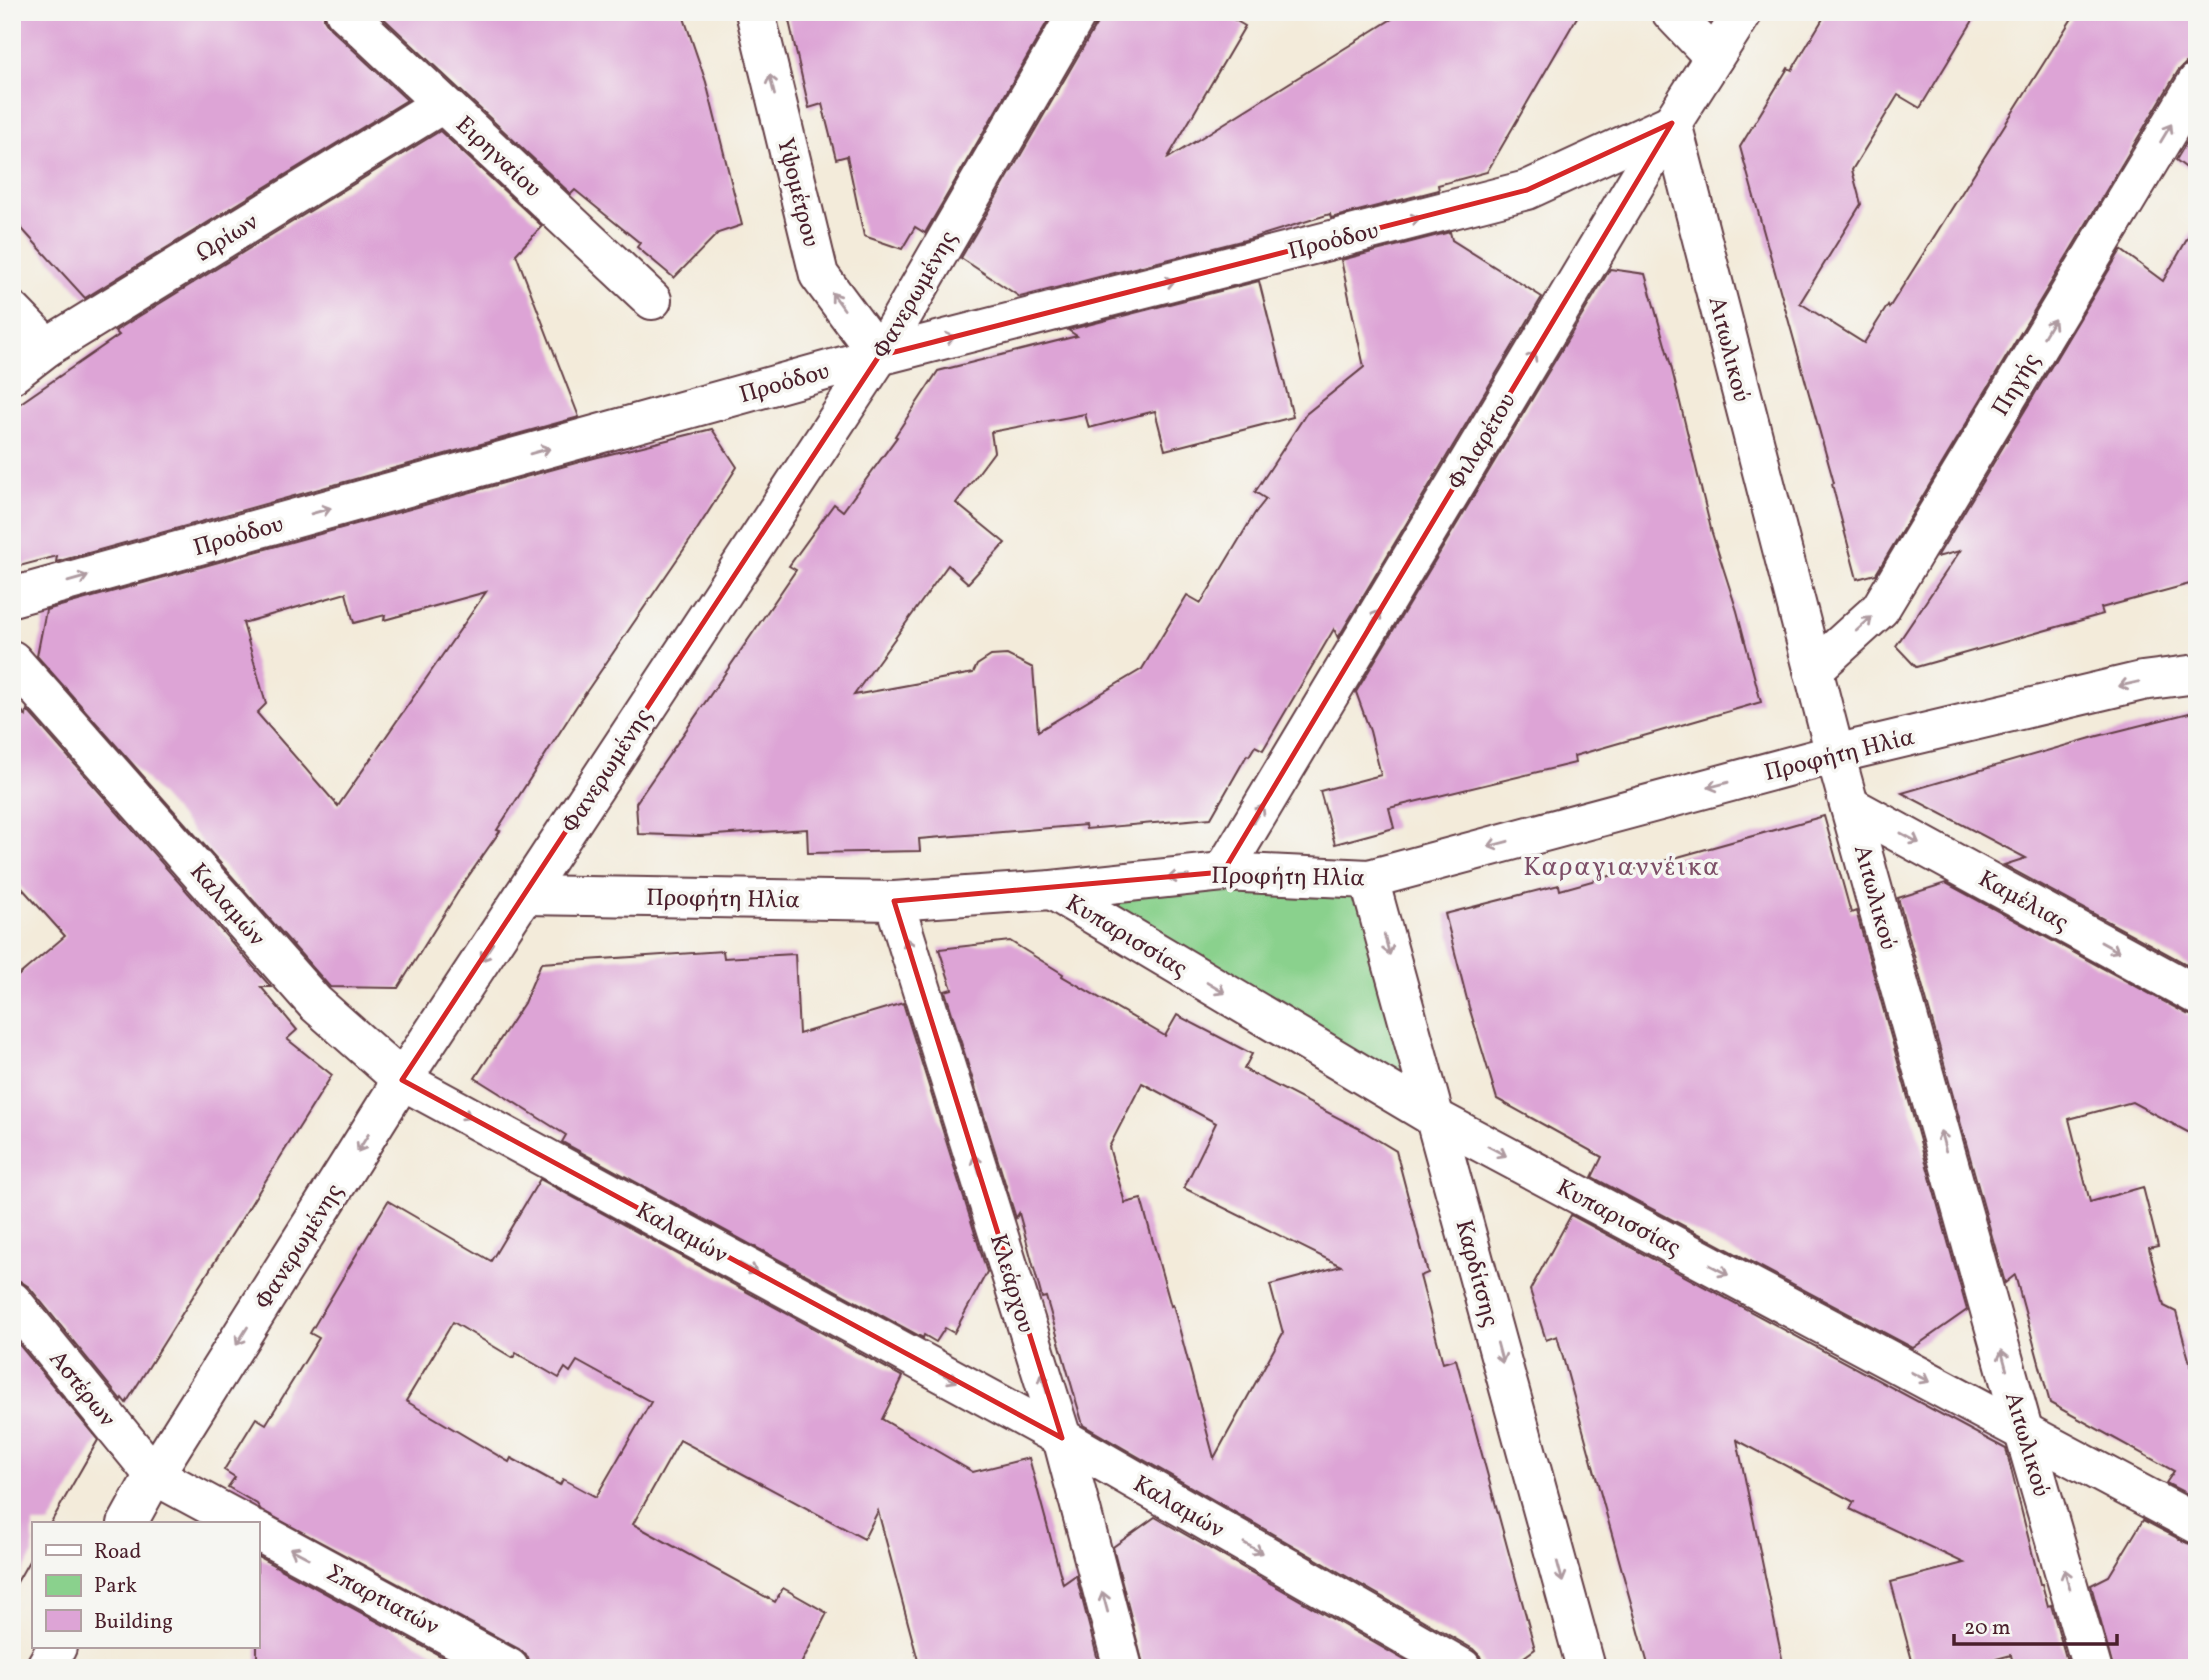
<svg xmlns="http://www.w3.org/2000/svg" width="2209" height="1680" font-family="Vollkorn,serif">
<style>
.green{fill:#8ad18d;stroke:#6a785c;stroke-width:2}
.building{fill:#dda4d6;fill-rule:evenodd}
.lines{fill:none;stroke-linecap:round;stroke-linejoin:round}
.minor-casing{stroke:#633e45;stroke-width:42}
.minor{stroke:#fff;stroke-width:38}
.oneway{stroke:#ae9aa0}
.marked{fill:none;stroke:#d62828;stroke-width:5;stroke-linejoin:round}
.labels{text-anchor:middle;stroke-width:7;stroke-linejoin:round;paint-order:stroke}
.street-label{font-size:24px;fill:#4a1f2b;stroke:#f6f6f2}
.neighbourhood-label{font-size:26px;letter-spacing:2px;fill:#7d4e67;stroke:#f6f6f2}
</style>
<rect width="100%" height="100%" fill="#f6f6f2"/>
<filter id="ink" filterUnits="userSpaceOnUse"><feTurbulence type="fractalNoise" baseFrequency=".0143" numOctaves="2"/><feDisplacementMap in="SourceGraphic" scale="14" xChannelSelector="R" yChannelSelector="G"/><feConvolveMatrix kernelMatrix="1 2 1 2 8 2 1 2 1" color-interpolation-filters="sRGB"/></filter>
<filter id="wash" filterUnits="userSpaceOnUse"><feTurbulence type="fractalNoise" baseFrequency=".00686" numOctaves="4" result="noise"/><feDisplacementMap in="SourceGraphic" scale="28" xChannelSelector="R" yChannelSelector="G"/><feGaussianBlur stdDeviation="1.57" result="paint"/><feColorMatrix in="noise" values="0 0 0 0 0 0 0 0 0 0 0 0 0 0 0 0 0 1.4 0 .05"/><feComposite in="paint" operator="in"/></filter>
<g filter="url(#wash)">
<rect width="100%" height="100%" fill="#f3ebda"/>
<!-- green -->
<polygon class="green" points="1369,879 1435,1118 1052,890"/>
<g id="blocks">
<!-- building -->
<g class="building">
<polygon points="12,12 324,12 324,19 330,28 407,100 85,298 12,218"/>
<polygon points="377,12 682,12 706,82 742,225 718,233 674,278 637,247 640,243 575,190 571,194"/>
<polygon points="787,12 1053,12 925,233 915,227 902,249 864,236 847,156 836,159 822,104 809,108"/>
<polygon points="1100,12 1221,12 1245,26 1167,159 1403,12 1580,12 1487,172 1438,185 1439,190 1331,218 1330,214 1249,239 1020,297 961,258 1097,23"/>
<polygon points="1827,12 1978,12 1920,108 1898,95 1852,170 1861,204 1800,303 1864,343 1888,305 1889,308 2076,12 2197,12 2197,60 2186,63 2178,71 1876,574 1857,579 1832,484 1834,483 1740,147 1788,68 1792,70"/>
<polygon points="2197,125 2197,176 2176,160"/>
<polygon points="440,131 542,226 516,254 579,417 56,562 57,556 12,568 12,409 119,335 115,331"/>
<polygon points="2197,222 2197,582 2101,608 2103,614 1916,667 1896,646 1960,551 1937,557 2121,250 2163,281"/>
<polygon points="1450,232 1452,240 1542,297 1338,638 1334,629 1263,750 1255,746 1249,756 1247,755 1211,818 1086,829 1085,825 919,839 920,851 808,853 807,829 700,836 638,834 636,803 796,570 789,566 834,504 843,511 897,437 895,436 938,371 1077,336 1068,330 1259,281 1293,417 1165,450 1155,411 1089,428 1085,414 991,432 994,452 956,503 1005,543 968,583 948,565 854,695 973,673 977,665 991,656 1007,655 1033,668 1038,731 1142,669 1187,595 1201,603 1255,513 1266,499 1255,492 1306,414 1364,367 1341,260"/>
<polygon points="1610,269 1645,274 1671,366 1712,533 1737,611 1761,702 1574,756 1575,763 1389,808 1394,828 1335,844 1320,791 1381,775 1370,731 1356,692"/>
<path d="M712 429 737 467 691 539 576 707 497 830 500 831 463 884 398 988 330 987 37 656 46 610 594 458ZM486 592 338 806 257 713 266 704 243 623 346 593 354 623 385 615 384 620Z"/>
<polygon points="12,700 26,716 27,710 271,987 261,987 297,1030 287,1039 332,1075 126,1403 122,1398 121,1400 29,1287 20,1281 12,1280 12,981 65,936 12,877"/>
<polygon points="2197,711 2197,970 2004,865 2026,858 1902,793 2098,736"/>
<polygon points="1824,816 1851,913 1856,911 1967,1310 1913,1348 1592,1177 1602,1157 1497,1099 1469,1007 1445,914 1559,885 1560,890"/>
<polygon points="1946,883 2187,1014 2197,1017 2197,1137 2132,1102 2069,1119 2090,1202 2143,1187 2158,1246 2149,1248 2164,1306 2176,1312 2197,1389 2197,1499 2166,1483 2174,1471 2050,1403 2015,1275 2005,1283 1898,898"/>
<path d="M1010 941 1063 974 1062 976 1165 1036 1177 1015 1252 1054 1244 1069 1358 1128 1396 1151 1428 1273 1420 1276 1443 1363 1456 1359 1535 1649 1509 1668H1484L1480 1656 1473 1649 1083 1425 1046 1297 1042 1298 1019 1213 1016 1218 945 991 952 989 939 949ZM1142 1083 1216 1123 1184 1188 1341 1266 1270 1285 1283 1333 1214 1458 1173 1305 1171 1306 1141 1199 1125 1203 1109 1147Z"/>
<polygon points="723,951 724,958 795,954 799,1034 903,1003 987,1272 954,1333 945,1328 936,1342 924,1335 923,1338 562,1142 566,1135 475,1078 524,1003 541,963"/>
<path d="M540 1179 903 1377 882 1419 973 1472 1029 1458 1063 1584 1076 1575 1100 1668H920L878 1511 864 1539 680 1440 633 1524 775 1602 783 1588 827 1613 799 1668H531L528 1657 519 1649 261 1510 257 1504 228 1487 235 1477 224 1470 256 1418 266 1424 319 1338 310 1333 388 1201 491 1261ZM453 1322 513 1358 516 1353 559 1378 565 1368 570 1372 577 1361 651 1402 596 1497 563 1479 560 1485 511 1458 509 1462 406 1401Z"/>
<polygon points="1571,1215 2006,1449 2040,1584 2042,1584 2048,1606 2051,1605 2069,1668 2014,1668 2011,1655 1963,1668 1914,1668 1891,1582 1964,1563 1850,1509 1854,1502 1737,1440 1784,1668 1649,1668 1557,1336 1546,1340 1530,1290"/>
<polygon points="12,1336 98,1440 50,1524 33,1524 33,1554 12,1591"/>
<polygon points="1155,1517 1418,1668 1144,1668 1113,1547"/>
<polygon points="2143,1520 2187,1543 2197,1546 2197,1668 2113,1668 2091,1585 2109,1576"/>
<polygon points="257,1556 463,1668 257,1668"/>
</g>
</g>
</g>
<g filter="url(#ink)">
<use href="#blocks" fill-opacity="0" stroke="#633e45" stroke-width="2"/>
<g class="lines">
<!-- minor casing -->
<g class="minor-casing">
<g id="minor">
<polyline points="345,12 652,300"/>
<polyline points="755,12 819,275 879,356"/>
<polyline points="1671,12 1714,57"/>
<polyline points="1672,123 1835,754 2024,1433 2092,1668"/>
<polyline points="12,311 47,347"/>
<polyline points="12,374 47,347 442,104"/>
<polyline points="12,597 879,356 1527,190 1672,123"/>
<polyline points="12,660 315,1003 402,1080 1062,1438 1462,1668"/>
<polyline points="1813,670 1880,609 2197,82"/>
<polyline points="1850,806 2197,995"/>
<polyline points="1223,872 1672,123 1743,12"/>
<polyline points="1369,879 1586,1668"/>
<polyline points="1052,890 1435,1118 2197,1524"/>
<polyline points="524,895 894,901 1052,890 1223,872 1369,879 1835,754 2142,681 2197,674"/>
<polyline points="894,901 1062,1438 1123,1668"/>
<polyline points="12,1301 154,1475 245,1524"/>
<polyline points="127,1524 154,1475 402,1080 879,356 1078,12"/>
<polyline points="257,1531 509,1668"/>
<polyline points="45,1668 57,1647"/>
</g>
</g>
<!-- minor -->
<use href="#minor" class="minor"/>
</g>
<!-- one-way arrows -->
<defs><path id="oneway-shaft" d="M-6 0H5M1.5-3L5.5 0L1.5 3" fill="none" stroke-width="1.6" stroke-linecap="round" stroke-linejoin="round" transform="scale(1.75)"/></defs>
<g class="oneway">
<use href="#oneway-shaft" transform="translate(772 85) rotate(-104)"/>
<use href="#oneway-shaft" transform="translate(2166 133) rotate(-59)"/>
<use href="#oneway-shaft" transform="translate(1410 220) rotate(-14)"/>
<use href="#oneway-shaft" transform="translate(1165 283) rotate(-14)"/>
<use href="#oneway-shaft" transform="translate(838 301) rotate(-126)"/>
<use href="#oneway-shaft" transform="translate(2049 328) rotate(-59)"/>
<use href="#oneway-shaft" transform="translate(945 339) rotate(-14)"/>
<use href="#oneway-shaft" transform="translate(1530 361) rotate(-59)"/>
<use href="#oneway-shaft" transform="translate(540 451) rotate(-16)"/>
<use href="#oneway-shaft" transform="translate(321 511) rotate(-16)"/>
<use href="#oneway-shaft" transform="translate(78 579) rotate(-16)"/>
<use href="#oneway-shaft" transform="translate(1375 619) rotate(-59)"/>
<use href="#oneway-shaft" transform="translate(1864 624) rotate(-42)"/>
<use href="#oneway-shaft" transform="translate(2129 684) rotate(167)"/>
<use href="#oneway-shaft" transform="translate(1718 785) rotate(165)"/>
<use href="#oneway-shaft" transform="translate(1258 814) rotate(-59)"/>
<use href="#oneway-shaft" transform="translate(1910 838) rotate(29)"/>
<use href="#oneway-shaft" transform="translate(1498 844) rotate(165)"/>
<use href="#oneway-shaft" transform="translate(1178 877) rotate(174)"/>
<use href="#oneway-shaft" transform="translate(1387 945) rotate(75)"/>
<use href="#oneway-shaft" transform="translate(2110 947) rotate(29)"/>
<use href="#oneway-shaft" transform="translate(909 948) rotate(-107)"/>
<use href="#oneway-shaft" transform="translate(487 952) rotate(123)"/>
<use href="#oneway-shaft" transform="translate(1216 988) rotate(31)"/>
<use href="#oneway-shaft" transform="translate(462 1113) rotate(29)"/>
<use href="#oneway-shaft" transform="translate(1943 1141) rotate(-105)"/>
<use href="#oneway-shaft" transform="translate(363 1143) rotate(122)"/>
<use href="#oneway-shaft" transform="translate(1497 1151) rotate(28)"/>
<use href="#oneway-shaft" transform="translate(977 1165) rotate(-107)"/>
<use href="#oneway-shaft" transform="translate(748 1268) rotate(29)"/>
<use href="#oneway-shaft" transform="translate(1719 1270) rotate(28)"/>
<use href="#oneway-shaft" transform="translate(242 1336) rotate(122)"/>
<use href="#oneway-shaft" transform="translate(1500 1353) rotate(75)"/>
<use href="#oneway-shaft" transform="translate(2004 1360) rotate(-105)"/>
<use href="#oneway-shaft" transform="translate(948 1377) rotate(29)"/>
<use href="#oneway-shaft" transform="translate(1920 1377) rotate(28)"/>
<use href="#oneway-shaft" transform="translate(1044 1383) rotate(-107)"/>
<use href="#oneway-shaft" transform="translate(1253 1548) rotate(30)"/>
<use href="#oneway-shaft" transform="translate(299 1553) rotate(-152)"/>
<use href="#oneway-shaft" transform="translate(1560 1572) rotate(75)"/>
<use href="#oneway-shaft" transform="translate(2067 1579) rotate(-106)"/>
<use href="#oneway-shaft" transform="translate(1105 1602) rotate(-105)"/>
</g>
</g>
<!-- marked area -->
<path class="marked" d="M1672 123 1223 872 894 901 1062 1438 402 1080 879 356 1527 190Z"/>
<g class="labels">
<!-- street labels -->
<g class="street-label">
<text transform="translate(499 156) rotate(43)" y="8">Ειρηναίου</text>
<text transform="translate(799 192) rotate(76)" y="8">Υψομέτρου</text>
<text transform="translate(226 237) rotate(-32)" y="8">Ωρίων</text>
<text transform="translate(1333 240) rotate(-14)" y="8">Προόδου</text>
<text transform="translate(914 294) rotate(-60)" y="8">Φανερωμένης</text>
<text transform="translate(1730 349) rotate(76)" y="8">Αιτωλικού</text>
<text transform="translate(784 382) rotate(-16)" y="8">Προόδου</text>
<text transform="translate(2015 384) rotate(-59)" y="8">Πηγής</text>
<text transform="translate(1481 441) rotate(-59)" y="8">Φιλαρέτου</text>
<text transform="translate(238 535) rotate(-16)" y="8">Προόδου</text>
<text transform="translate(1839 754) rotate(-14)" y="8">Προφήτη Ηλία</text>
<text transform="translate(606 770) rotate(-57)" y="8">Φανερωμένης</text>
<text transform="translate(1288 876) rotate(1)" y="8">Προφήτη Ηλία</text>
<text transform="translate(1876 897) rotate(75)" y="8">Αιτωλικού</text>
<text transform="translate(723 898) rotate(1)" y="8">Προφήτη Ηλία</text>
<text transform="translate(2024 900) rotate(29)" y="8">Καμέλιας</text>
<text transform="translate(228 904) rotate(49)" y="8">Καλαμών</text>
<text transform="translate(1127 935) rotate(31)" y="8">Κυπαρισσίας</text>
<text transform="translate(1619 1217) rotate(28)" y="8">Κυπαρισσίας</text>
<text transform="translate(682 1232) rotate(29)" y="8">Καλαμών</text>
<text transform="translate(298 1246) rotate(-58)" y="8">Φανερωμένης</text>
<text transform="translate(1478 1273) rotate(75)" y="8">Καρδίτσης</text>
<text transform="translate(1013 1283) rotate(73)" y="8">Κλεάρχου</text>
<text transform="translate(83 1388) rotate(51)" y="8">Αστέρων</text>
<text transform="translate(2028 1444) rotate(74)" y="8">Αιτωλικού</text>
<text transform="translate(1179 1506) rotate(30)" y="8">Καλαμών</text>
<text transform="translate(383 1599) rotate(28)" y="8">Σπαρτιατών</text>
</g>
<!-- neighbourhood labels -->
<g class="neighbourhood-label">
<text x="1622" y="875">Καραγιαννέικα</text>
</g>
</g>
<!-- margin -->
<rect width="2209" height="1680" fill="none" stroke="#f6f6f2" stroke-width="42"/>
<!-- legend -->
<rect x="32" y="1522" width="228" height="126" fill="#f6f6f2" stroke="#b1a0a2" stroke-width="2"/>
<rect x="46" y="1545" width="35" height="10" fill="#ffffff" stroke="#b1a0a2" stroke-width="2"/>
<text x="94" y="1558" font-size="21" fill="#4a1f2b">Road</text>
<rect x="46" y="1575" width="35" height="21" fill="#8ad18d" stroke="#b1a0a2" stroke-width="2"/>
<text x="94" y="1592" font-size="21" fill="#4a1f2b">Park</text>
<rect x="46" y="1610" width="35" height="21" fill="#dda4d6" stroke="#b1a0a2" stroke-width="2"/>
<text x="94" y="1628" font-size="21" fill="#4a1f2b">Building</text>
<!-- scale -->
<path d="M1954 1634v10h163v-10" fill="none" stroke="#4a1f2b" stroke-width="3.5"/>
<text x="1964" y="1634" font-size="21" fill="#4a1f2b" stroke="#f6f6f2" stroke-width="5" paint-order="stroke">20 m</text>
</svg>
